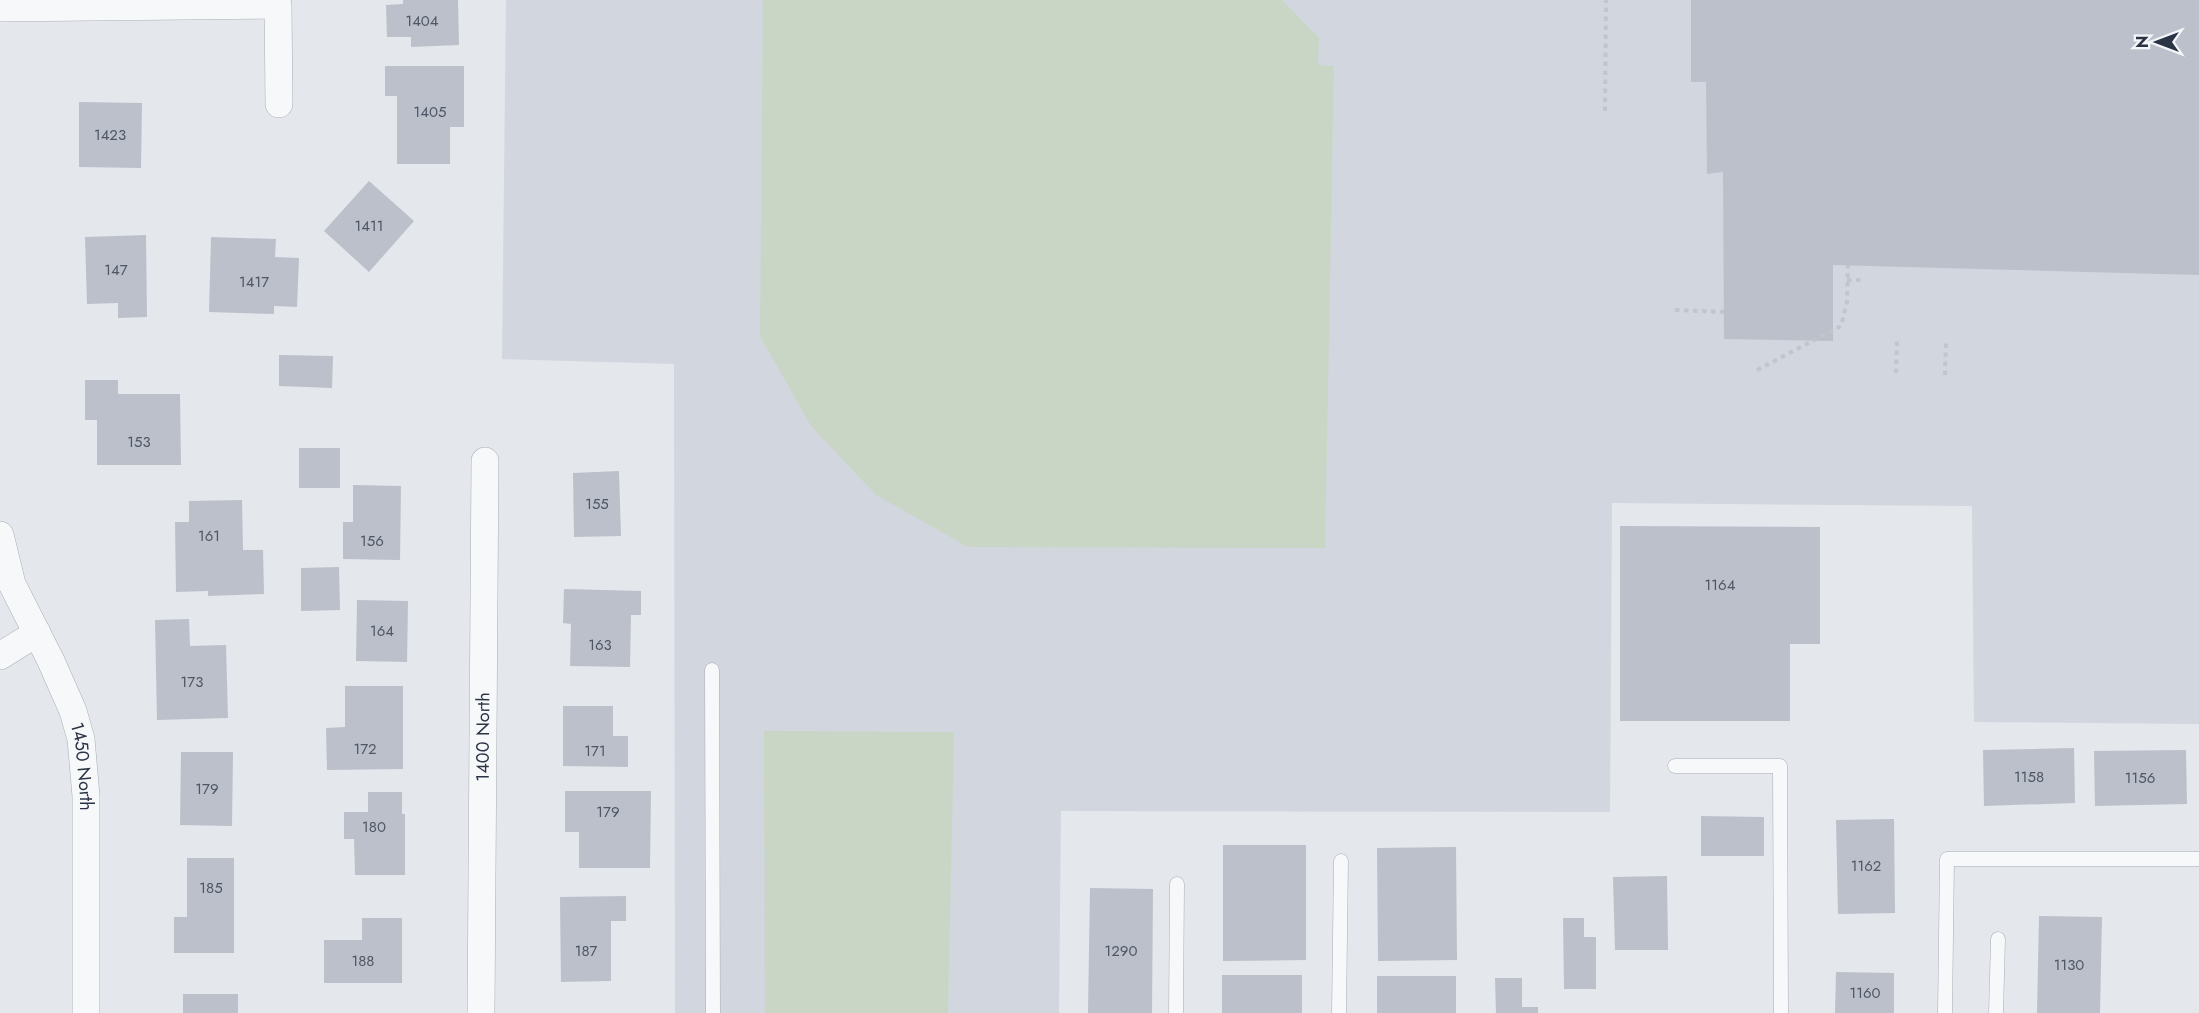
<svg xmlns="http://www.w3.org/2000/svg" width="2199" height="1013" font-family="Jost,sans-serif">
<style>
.built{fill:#d2d6de}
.green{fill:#c9d6c5}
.building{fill:#bbc0ca}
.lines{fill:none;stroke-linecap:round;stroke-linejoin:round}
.service-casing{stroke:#a9aeb7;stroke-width:15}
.minor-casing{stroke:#a9aeb7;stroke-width:28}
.path{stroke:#c2c5cb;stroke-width:4;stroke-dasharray:4.5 4.5;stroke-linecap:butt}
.service{stroke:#f7f8fa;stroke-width:14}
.minor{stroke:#f7f8fa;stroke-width:27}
.labels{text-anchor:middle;stroke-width:4.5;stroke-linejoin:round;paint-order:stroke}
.number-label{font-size:15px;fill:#4f5766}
.street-label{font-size:18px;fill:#2b3445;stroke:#f4f6f9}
</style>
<rect width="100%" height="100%" fill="#e4e7ec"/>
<!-- built -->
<polygon class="built" points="506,0 2199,0 2199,724 1974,722 1972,506 1612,503 1610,812 1061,811 1059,1013 675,1013 674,364 502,359"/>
<!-- green -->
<g class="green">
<polygon points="763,0 1282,0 1319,38 1318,65 1334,66 1325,548 968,547 876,495 811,426 760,336"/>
<polygon points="764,731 954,732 948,1013 765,1013"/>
</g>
<!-- building -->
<g class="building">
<polygon points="403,0 458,0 459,45 411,47 411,37 387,37 386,5 403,4"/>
<polygon points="1691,0 2199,0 2199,275 1833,265 1833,341 1724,339 1723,172 1707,174 1706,82 1691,82"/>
<polygon points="385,66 464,66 464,127 450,127 450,164 397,164 397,96 385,96"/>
<polygon points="79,102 142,103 141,168 79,167"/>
<polygon points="369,181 414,221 369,272 324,231"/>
<polygon points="146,235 147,317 118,318 118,303 87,304 85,237"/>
<polygon points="211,237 276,239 275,257 299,258 297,307 274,306 274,314 209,312"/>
<polygon points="279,355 333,356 332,388 279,386"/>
<polygon points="85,380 118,380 118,394 180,394 181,465 97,465 97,420 85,420"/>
<rect x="299" y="448" width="41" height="40"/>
<polygon points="619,471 621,536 574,537 573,473"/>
<polygon points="353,485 401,486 400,560 343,559 343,522 353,522"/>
<polygon points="242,500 243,550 263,550 264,594 208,596 208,591 176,592 175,522 189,522 189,501"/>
<polygon points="1620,526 1820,527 1820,644 1790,644 1790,721 1620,721"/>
<polygon points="339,567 340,610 301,611 301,568"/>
<polygon points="564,589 641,591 641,615 631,615 630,667 570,666 571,624 563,623"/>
<polygon points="357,600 408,601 407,662 356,661"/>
<polygon points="189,619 190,646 226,645 228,718 157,720 155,620"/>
<polygon points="345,686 403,686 403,769 327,770 326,728 345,727"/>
<polygon points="563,706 613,706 613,736 628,736 628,767 563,766"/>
<polygon points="2074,748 2075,803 1984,806 1983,750"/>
<polygon points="2186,750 2187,804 2095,806 2094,751"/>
<polygon points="181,752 233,752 232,826 180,825"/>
<polygon points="565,791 651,791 650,868 579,868 579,832 565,832"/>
<polygon points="368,792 402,792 402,814 405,814 405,875 355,875 354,839 344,839 344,812 368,812"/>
<polygon points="1701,816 1764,817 1764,856 1701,856"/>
<polygon points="1894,819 1895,913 1838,914 1836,820"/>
<polygon points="1223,845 1306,845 1306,960 1223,961"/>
<polygon points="1456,847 1457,960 1378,961 1377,848"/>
<polygon points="187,858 234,858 234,953 174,953 174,917 187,917"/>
<polygon points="1667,876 1668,950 1615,950 1613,877"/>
<polygon points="1090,888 1153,889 1152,1013 1088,1013"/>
<polygon points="626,896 626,921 611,921 611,981 561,982 560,897"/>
<polygon points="2039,916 2102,917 2100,1013 2037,1013"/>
<polygon points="362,918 402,918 402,983 324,983 324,940 362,940"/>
<polygon points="1563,918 1584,918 1584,937 1596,937 1596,989 1564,989"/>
<polygon points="1836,972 1894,973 1894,1013 1835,1013"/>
<rect x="1222" y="975" width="80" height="38"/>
<rect x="1377" y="976" width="79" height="37"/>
<polygon points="1495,978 1522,978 1522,1007 1538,1007 1538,1013 1496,1013"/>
<rect x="183" y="994" width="55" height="19"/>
</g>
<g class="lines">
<!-- service casing -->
<g class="service-casing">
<g id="service">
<polyline points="712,670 713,1013"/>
<polyline points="1675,766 1780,766 1781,1013"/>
<polyline points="1176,1013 1177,884"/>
<polyline points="1339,1013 1341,861"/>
<polyline points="1945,1013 1947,859 2199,859"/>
<polyline points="1996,1013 1998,939"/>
</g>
</g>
<!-- minor casing -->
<g class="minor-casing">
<g id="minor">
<polyline points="0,8 278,5 279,104"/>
<path id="s1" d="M0 535 12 584 51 661 73 711 81 739 86 796V1013"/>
<polyline points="0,656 37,633"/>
<path id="s2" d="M481 1013 485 461"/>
</g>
</g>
<!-- path -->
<g class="path">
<polyline points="1605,111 1606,0"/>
<polyline points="1847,280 1863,280"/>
<polyline points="1675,310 1724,312"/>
<polyline points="1757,370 1841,326 1847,302 1848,265"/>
<polyline points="1896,373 1897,340"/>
<polyline points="1945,375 1946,341"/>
</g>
<!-- service -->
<use href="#service" class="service"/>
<!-- minor -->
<use href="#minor" class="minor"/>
</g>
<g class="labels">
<!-- number labels -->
<g class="number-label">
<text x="422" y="26">1404</text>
<text x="430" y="117">1405</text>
<text x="110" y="140">1423</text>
<text x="369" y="231">1411</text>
<text x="116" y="275">147</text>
<text x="254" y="287">1417</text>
<text x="139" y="447">153</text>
<text x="597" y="509">155</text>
<text x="209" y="541">161</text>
<text x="372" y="546">156</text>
<text x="1720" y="590">1164</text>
<text x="382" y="636">164</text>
<text x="600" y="650">163</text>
<text x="192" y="687">173</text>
<text x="365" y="754">172</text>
<text x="595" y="756">171</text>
<text x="2029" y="782">1158</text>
<text x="2140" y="783">1156</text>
<text x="207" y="794">179</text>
<text x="608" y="817">179</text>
<text x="374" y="832">180</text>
<text x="1866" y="871">1162</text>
<text x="211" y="893">185</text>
<text x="586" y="956">187</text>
<text x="1121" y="956">1290</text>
<text x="363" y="966">188</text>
<text x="2069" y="970">1130</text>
<text x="1865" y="998">1160</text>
</g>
<!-- street labels -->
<g class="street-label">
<text dy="6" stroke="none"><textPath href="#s2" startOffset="276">1400 North</textPath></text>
<text dy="6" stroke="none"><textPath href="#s1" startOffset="248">1450 North</textPath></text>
</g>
</g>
<!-- north arrow -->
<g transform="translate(2157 42) rotate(270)" stroke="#f4f6f9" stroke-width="4.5" paint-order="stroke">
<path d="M0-4.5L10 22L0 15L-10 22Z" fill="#2b3445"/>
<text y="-9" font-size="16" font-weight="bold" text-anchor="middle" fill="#2b3445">N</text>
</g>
</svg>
